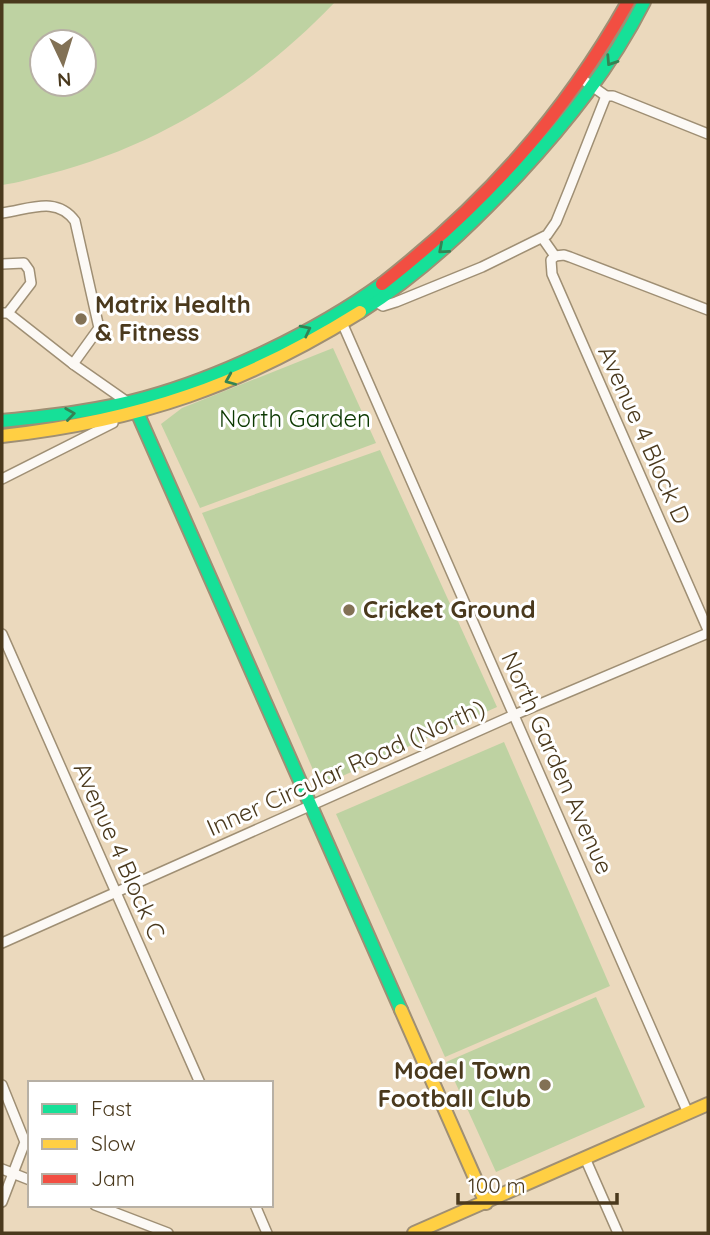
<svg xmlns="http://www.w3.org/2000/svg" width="710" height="1235" font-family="Quicksand,sans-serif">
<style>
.green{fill:#bed2a2;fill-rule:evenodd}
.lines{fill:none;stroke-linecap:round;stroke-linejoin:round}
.street-casing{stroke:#9f8f74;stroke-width:12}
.fast-casing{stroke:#9f8f74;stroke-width:16}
.slow-casing{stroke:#9f8f74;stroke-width:16}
.jam-casing{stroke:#9f8f74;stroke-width:16}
.street{stroke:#fcf9f5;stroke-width:9}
.fast{stroke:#16e098;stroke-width:12}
.slow{stroke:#ffcf43;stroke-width:12}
.jam{stroke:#f24e42;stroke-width:12}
.oneway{stroke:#338454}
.poi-dot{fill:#827155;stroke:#fff;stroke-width:2.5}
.labels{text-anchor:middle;stroke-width:6;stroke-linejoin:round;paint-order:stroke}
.poi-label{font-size:24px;font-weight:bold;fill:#4a391d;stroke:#fff;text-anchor:start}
.park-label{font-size:24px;fill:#0b3800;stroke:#fff}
.street-label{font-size:24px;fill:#4a391d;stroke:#fff}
</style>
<rect width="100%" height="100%" fill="#ebd9bd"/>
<!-- green -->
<g class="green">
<path d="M2 2H335C257 84 159 146 49 174 33 178 18 183 2 185ZM42 42H84V84H42Z"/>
<polygon points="333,348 376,443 200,508 161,424 182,408"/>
<polygon points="380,450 497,707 320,786 202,513"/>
<polygon points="504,742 610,986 445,1057 336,814"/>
<polygon points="596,997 645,1107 496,1172 446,1062"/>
</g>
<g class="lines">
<!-- street casing -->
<g class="street-casing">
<g id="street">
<polyline points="582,79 606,96 613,96 708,134"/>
<path d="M2 213C28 210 56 195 75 221L99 328 73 364"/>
<polyline points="543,239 555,256"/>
<polyline points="555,256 551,260 552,274 708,630"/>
<polyline points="555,256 564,255 570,257 708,310"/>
<polyline points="2,264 24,263 29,270 31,283 8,313"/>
<polyline points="376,302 383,306 396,302 482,267 547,235 556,222 569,190 606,96"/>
<polyline points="2,313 8,313 73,364 133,406"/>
<polyline points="340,318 688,1113"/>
<polyline points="2,479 113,423"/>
<polyline points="2,634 200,1083"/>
<polyline points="2,943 514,715 708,633"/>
<polyline points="2,1085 25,1142 2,1202"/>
<polyline points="585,1158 618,1233"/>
<polyline points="2,1169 30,1180"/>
<polyline points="95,1205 168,1233"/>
<polyline points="255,1205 267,1233"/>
</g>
</g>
<!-- fast casing -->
<g class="fast-casing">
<g id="fast">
<path d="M360 312C420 274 470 226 518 175 567 122 611 67 644 2"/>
<polyline points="137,412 401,1010"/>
<path d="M2 421C50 416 99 411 145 398 222 377 317 331 382 284"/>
</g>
</g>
<!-- slow casing -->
<g class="slow-casing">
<g id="slow">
<path d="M2 436C139 421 243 385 360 312"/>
<polyline points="401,1010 486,1203"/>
<polyline points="414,1233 708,1104"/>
</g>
</g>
<!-- jam casing -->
<g class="jam-casing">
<path id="jam" d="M382 284C484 204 564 116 628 2"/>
</g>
<!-- street -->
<use href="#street" class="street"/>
<!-- fast -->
<use href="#fast" class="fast"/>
<!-- slow -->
<use href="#slow" class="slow"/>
<!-- jam -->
<use href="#jam" class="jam"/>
</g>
<!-- one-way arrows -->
<defs><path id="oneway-chevron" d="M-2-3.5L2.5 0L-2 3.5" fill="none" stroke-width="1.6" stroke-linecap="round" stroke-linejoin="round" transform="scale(1.75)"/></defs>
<g class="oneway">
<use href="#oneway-chevron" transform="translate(611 61) rotate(123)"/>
<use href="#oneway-chevron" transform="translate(443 249) rotate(139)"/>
<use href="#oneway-chevron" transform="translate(306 330) rotate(-27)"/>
<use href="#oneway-chevron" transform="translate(230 380) rotate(157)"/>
<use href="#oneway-chevron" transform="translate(70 414) rotate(-8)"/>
</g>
<!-- markers -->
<g class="poi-dot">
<circle cx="81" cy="319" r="7"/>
<circle cx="349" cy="610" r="7"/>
<circle cx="545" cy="1085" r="7"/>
</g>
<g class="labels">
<!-- poi labels -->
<g class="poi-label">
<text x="95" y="313">Matrix Health<tspan x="95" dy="28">&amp; Fitness</tspan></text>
<text x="363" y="618">Cricket Ground</text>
<text x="531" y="1079" text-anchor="end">Model Town<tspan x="531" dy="28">Football Club</tspan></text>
</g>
<!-- park labels -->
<g class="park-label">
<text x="295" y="427">North Garden</text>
</g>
<!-- street labels -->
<g class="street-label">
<text transform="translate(644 435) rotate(66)" y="8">Avenue 4 Block D</text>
<text transform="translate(557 763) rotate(66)" y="8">North Garden Avenue</text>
<text transform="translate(346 768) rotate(-24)" y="8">Inner Circular Road (North)</text>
<text transform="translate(119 851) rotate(66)" y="8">Avenue 4 Block C</text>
</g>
</g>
<!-- border -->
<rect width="710" height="1235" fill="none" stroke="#4a391d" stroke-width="7"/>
<!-- legend -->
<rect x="28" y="1081" width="245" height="126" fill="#ffffff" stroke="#b7b0a5" stroke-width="2"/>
<rect x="42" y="1104" width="35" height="10" fill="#16e098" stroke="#b7b0a5" stroke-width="2"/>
<text x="91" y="1116" font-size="21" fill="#4a391d">Fast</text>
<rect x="42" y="1139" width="35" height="10" fill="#ffcf43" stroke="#b7b0a5" stroke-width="2"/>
<text x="91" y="1151" font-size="21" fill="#4a391d">Slow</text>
<rect x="42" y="1174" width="35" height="10" fill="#f24e42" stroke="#b7b0a5" stroke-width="2"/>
<text x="91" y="1186" font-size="21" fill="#4a391d">Jam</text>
<!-- north arrow -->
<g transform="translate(63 63) rotate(176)"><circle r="33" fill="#ffffff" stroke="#b7b0a5" stroke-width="2"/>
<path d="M0-5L12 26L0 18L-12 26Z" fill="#827155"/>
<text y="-10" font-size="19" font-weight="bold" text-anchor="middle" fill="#4a391d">N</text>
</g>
<!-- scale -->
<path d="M458 1193v10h159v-10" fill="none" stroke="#4a391d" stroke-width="3.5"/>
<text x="468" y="1193" font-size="21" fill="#4a391d" stroke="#ffffff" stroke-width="5" paint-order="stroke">100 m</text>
</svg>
